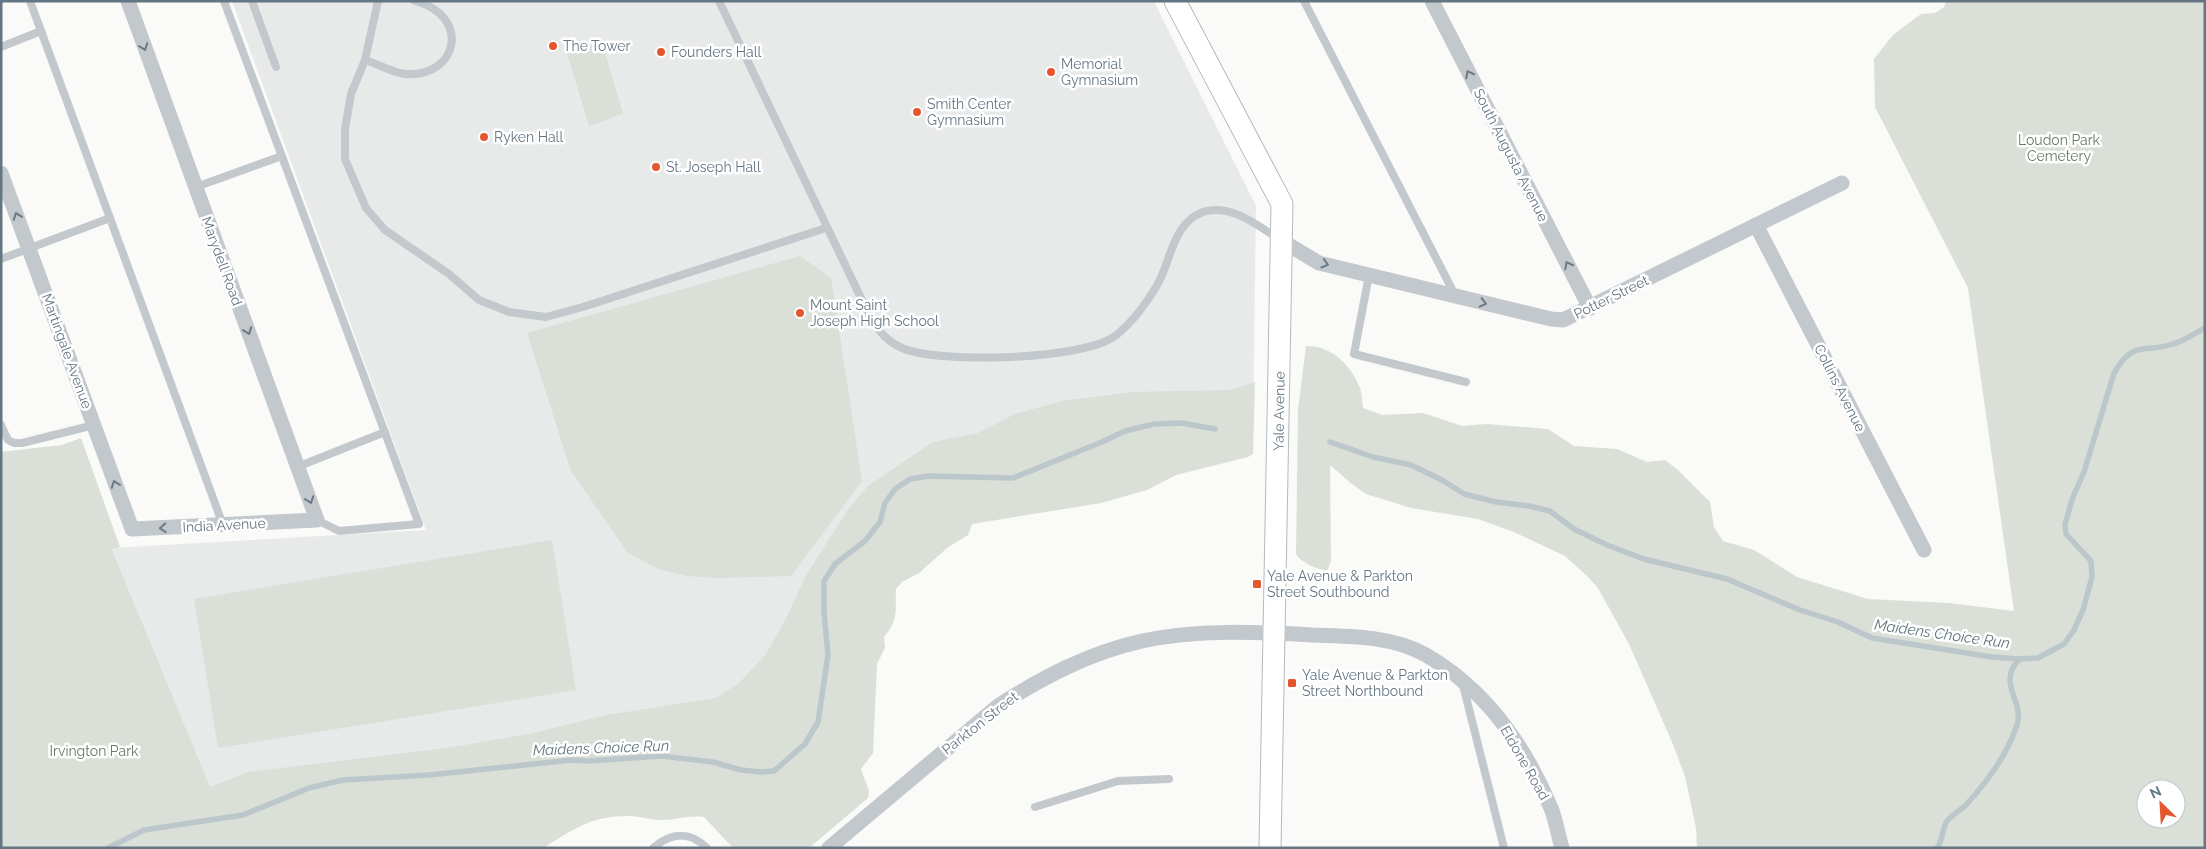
<svg xmlns="http://www.w3.org/2000/svg" width="2206" height="849" font-family="Raleway,sans-serif">
<style>
.built{fill:#e8e9e9}
.green{fill:#dadfd7;fill-rule:evenodd}
.lines{fill:none;stroke-linecap:round;stroke-linejoin:round}
.stream{stroke:#bbc7cb;stroke-width:5.5}
.secondary-casing{stroke:#b3babf;stroke-width:23}
.lane{stroke:#c3c8cc;stroke-width:8}
.street{stroke:#c3c8cc;stroke-width:15}
.secondary{stroke:#fff;stroke-width:21}
.oneway{stroke:#6a7a87}
.poi-dot{fill:#e4572e;stroke:#fff;stroke-width:2}
.labels{text-anchor:middle;stroke-width:5;stroke-linejoin:round;paint-order:stroke}
.poi-label{font-size:14px;fill:#657683;stroke:#fff;text-anchor:start}
.park-label{font-size:14px;fill:#687a64;stroke:#fff}
.street-label{font-size:14px;fill:#657683;stroke:#fff}
.water-label{font-size:15px;font-style:italic;fill:#60757c;stroke:#fff}
</style>
<rect width="100%" height="100%" fill="#fafaf8"/>
<!-- built -->
<polygon class="built" points="232,1 1154,1 1256,206 1253,422 935,452 742,705 214,798 112,548 426,530"/>
<!-- green -->
<g class="green">
<path d="M1946 1H2205V848H1697L1696 828 1685 776 1672 742 1629 644 1598 588 1589 578 1565 556 1514 532 1478 519 1411 508 1366 494 1352 484 1330 465 1331 561 1327 571C1315 568 1303 564 1296 554L1298 410 1306 346C1331 345 1351 365 1360 388 1362 394 1362 401 1363 408L1382 415 1423 413 1462 426 1486 424 1548 429 1574 446 1617 449 1647 462 1665 460 1678 470 1710 502 1714 527 1723 541 1754 550 1797 577 1868 599 1949 603 2014 611 1968 288 1875 107 1874 59 1893 35 1921 14 1935 13 1944 7ZM2146 789H2176V819H2146Z"/>
<polygon points="602,42 623,114 589,126 567,53"/>
<polygon points="800,256 831,278 862,481 791,576 717,578 687,576 658,569 628,553 571,471 527,333"/>
<path d="M1255 382 1253 454 1248 457 1176 475 1147 490 1101 503 972 524 968 535 947 548 919 573 902 582 896 589C895 611 899 619 884 637L885 648 877 664 873 753 861 769 869 791 868 798 809 848H733L704 817C688 815 677 820 662 820 652 820 642 817 631 816 592 815 574 829 543 848H1V452L62 445 81 438 120 547 112 549 210 787 248 772 447 748 529 734 607 715 716 698 739 683 766 654 787 617 805 577 849 508 868 486 933 442 978 433 1015 414 1062 401 1133 392 1231 390Z"/>
<polygon points="552,540 576,690 218,748 194,599"/>
</g>
<g class="lines">
<!-- stream -->
<g class="stream">
<path d="M1330 442 1373 457 1411 465 1442 480 1464 494 1496 502 1529 506 1550 511 1574 529 1607 545 1644 559 1727 579 1800 610 1838 622 1872 638 1992 657 2019 659 2038 658 2064 644 2074 630 2083 610 2092 577 2091 561 2066 534 2065 524 2073 497 2084 472 2114 373C2135 338 2143 354 2173 344 2184 341 2195 333 2205 328"/>
<polyline points="108,848 144,830 243,815 309,788 343,780 429,775 572,760 588,761 661,756 713,762 741,770 761,772 774,771 805,744 818,722 828,655 824,612 824,581 835,564 865,541 880,522 885,503 895,489 910,479 928,476 1013,478 1102,442 1125,431 1154,424 1182,423 1215,429"/>
<path d="M1937 848C1943 840 1942 831 1946 823 1949 816 1960 811 1966 805 1986 783 2006 756 2016 728 2025 707 2006 692 2011 673 2012 668 2016 663 2019 659"/>
</g>
<!-- secondary casing -->
<g class="secondary-casing">
<polyline id="secondary" points="1175,1 1282,204 1270,848"/>
</g>
<!-- lane -->
<g class="lane">
<polyline points="30,1 223,525"/>
<polyline points="224,1 419,524 339,531 317,520"/>
<polyline points="252,1 276,67"/>
<polyline points="378,1 365,60 351,94 345,129 345,159 366,208 385,230 449,274 479,300 509,312 546,317 583,307 826,228"/>
<path d="M719 1 872 321C880 332 888 342 902 348 938 364 1083 360 1115 336 1131 324 1145 305 1156 287 1171 263 1172 223 1203 212 1230 203 1257 225 1279 239"/>
<polyline points="1304,1 1455,295"/>
<polyline points="1,47 41,31"/>
<path d="M365 60C378 64 393 73 405 74 458 78 472 16 415 1"/>
<polyline points="196,187 282,156"/>
<polyline points="1,259 110,218"/>
<polyline points="1369,275 1354,354 1466,382"/>
<polyline points="1,425 8,440 14,443 22,443 94,425"/>
<polyline points="297,467 385,432"/>
<polyline points="1463,685 1504,848"/>
<polyline points="1035,807 1118,781 1169,779"/>
<path d="M653 848C672 832 689 831 707 848"/>
</g>
<!-- street -->
<g class="street">
<polyline points="1432,1 1590,308"/>
<polyline points="1,173 132,529 317,520 128,1"/>
<polyline points="1756,225 1924,550"/>
<polyline points="1282,241 1319,263 1551,319 1563,320 1842,183"/>
<path d="M829 848 998 706C1043 677 1089 653 1142 641 1197 629 1256 632 1312 635 1350 636 1392 636 1426 655 1485 689 1525 746 1551 808 1556 820 1558 835 1562 848"/>
</g>
<!-- secondary -->
<use href="#secondary" class="secondary"/>
</g>
<!-- one-way arrows -->
<defs><path id="oneway-chevron" d="M-2-3.5L2.5 0L-2 3.5" fill="none" stroke-width="1.6" stroke-linecap="round" stroke-linejoin="round" transform="scale(1.25)"/></defs>
<g class="oneway">
<use href="#oneway-chevron" transform="translate(144 47) rotate(70)"/>
<use href="#oneway-chevron" transform="translate(1469 74) rotate(-117)"/>
<use href="#oneway-chevron" transform="translate(17 216) rotate(-110)"/>
<use href="#oneway-chevron" transform="translate(1325 264) rotate(17)"/>
<use href="#oneway-chevron" transform="translate(1568 265) rotate(-117)"/>
<use href="#oneway-chevron" transform="translate(1483 303) rotate(14)"/>
<use href="#oneway-chevron" transform="translate(248 331) rotate(70)"/>
<use href="#oneway-chevron" transform="translate(115 484) rotate(-110)"/>
<use href="#oneway-chevron" transform="translate(310 500) rotate(70)"/>
<use href="#oneway-chevron" transform="translate(163 528) rotate(177)"/>
</g>
<!-- markers -->
<g class="poi-dot">
<circle cx="553" cy="46" r="5"/>
<circle cx="661" cy="52" r="5"/>
<circle cx="1051" cy="72" r="5"/>
<circle cx="917" cy="112" r="5"/>
<circle cx="484" cy="137" r="5"/>
<circle cx="656" cy="167" r="5"/>
<circle cx="800" cy="313" r="5"/>
<rect x="1252" y="579" width="10" height="10" rx="2.5"/>
<rect x="1287" y="678" width="10" height="10" rx="2.5"/>
</g>
<g class="labels">
<!-- poi labels -->
<g class="poi-label">
<text x="563" y="51">The Tower</text>
<text x="671" y="57">Founders Hall</text>
<text x="1061" y="69">Memorial<tspan x="1061" dy="16">Gymnasium</tspan></text>
<text x="927" y="109">Smith Center<tspan x="927" dy="16">Gymnasium</tspan></text>
<text x="494" y="142">Ryken Hall</text>
<text x="666" y="172">St. Joseph Hall</text>
<text x="810" y="310">Mount Saint<tspan x="810" dy="16">Joseph High School</tspan></text>
<text x="1267" y="581">Yale Avenue &amp; Parkton<tspan x="1267" dy="16">Street Southbound</tspan></text>
<text x="1302" y="680">Yale Avenue &amp; Parkton<tspan x="1302" dy="16">Street Northbound</tspan></text>
</g>
<!-- park labels -->
<g class="park-label">
<text x="2059" y="145">Loudon Park<tspan x="2059" dy="16">Cemetery</tspan></text>
<text x="94" y="756">Irvington Park</text>
</g>
<!-- street labels -->
<g class="street-label">
<text transform="translate(1511 155) rotate(63)" y="5">South Augusta Avenue</text>
<text transform="translate(222 261) rotate(70)" y="5">Marydell Road</text>
<text transform="translate(1611 297) rotate(-26)" y="5">Potter Street</text>
<text transform="translate(67 351) rotate(70)" y="5">Martingale Avenue</text>
<text transform="translate(1840 388) rotate(63)" y="5">Collins Avenue</text>
<text transform="translate(1279 411) rotate(-89)" y="5">Yale Avenue</text>
<text transform="translate(224 525) rotate(-3)" y="5">India Avenue</text>
<text transform="translate(980 723) rotate(-38)" y="5">Parkton Street</text>
<text transform="translate(1525 763) rotate(60)" y="5">Eldone Road</text>
</g>
<!-- water labels -->
<g class="water-label">
<text transform="translate(1942 634) rotate(8)" y="5">Maidens Choice Run</text>
<text transform="translate(601 748) rotate(-2)" y="5">Maidens Choice Run</text>
</g>
</g>
<!-- border -->
<rect width="2206" height="849" fill="none" stroke="#657683" stroke-width="5"/>
<!-- north arrow -->
<g transform="translate(2161 804) rotate(335)"><circle r="24" fill="#ffffff" stroke="#c1c8cd"/>
<path d="M0-4L9 19L0 12L-9 19Z" fill="#e4572e"/>
<text y="-8" font-size="14" font-weight="bold" text-anchor="middle" fill="#657683">N</text>
</g>
</svg>
